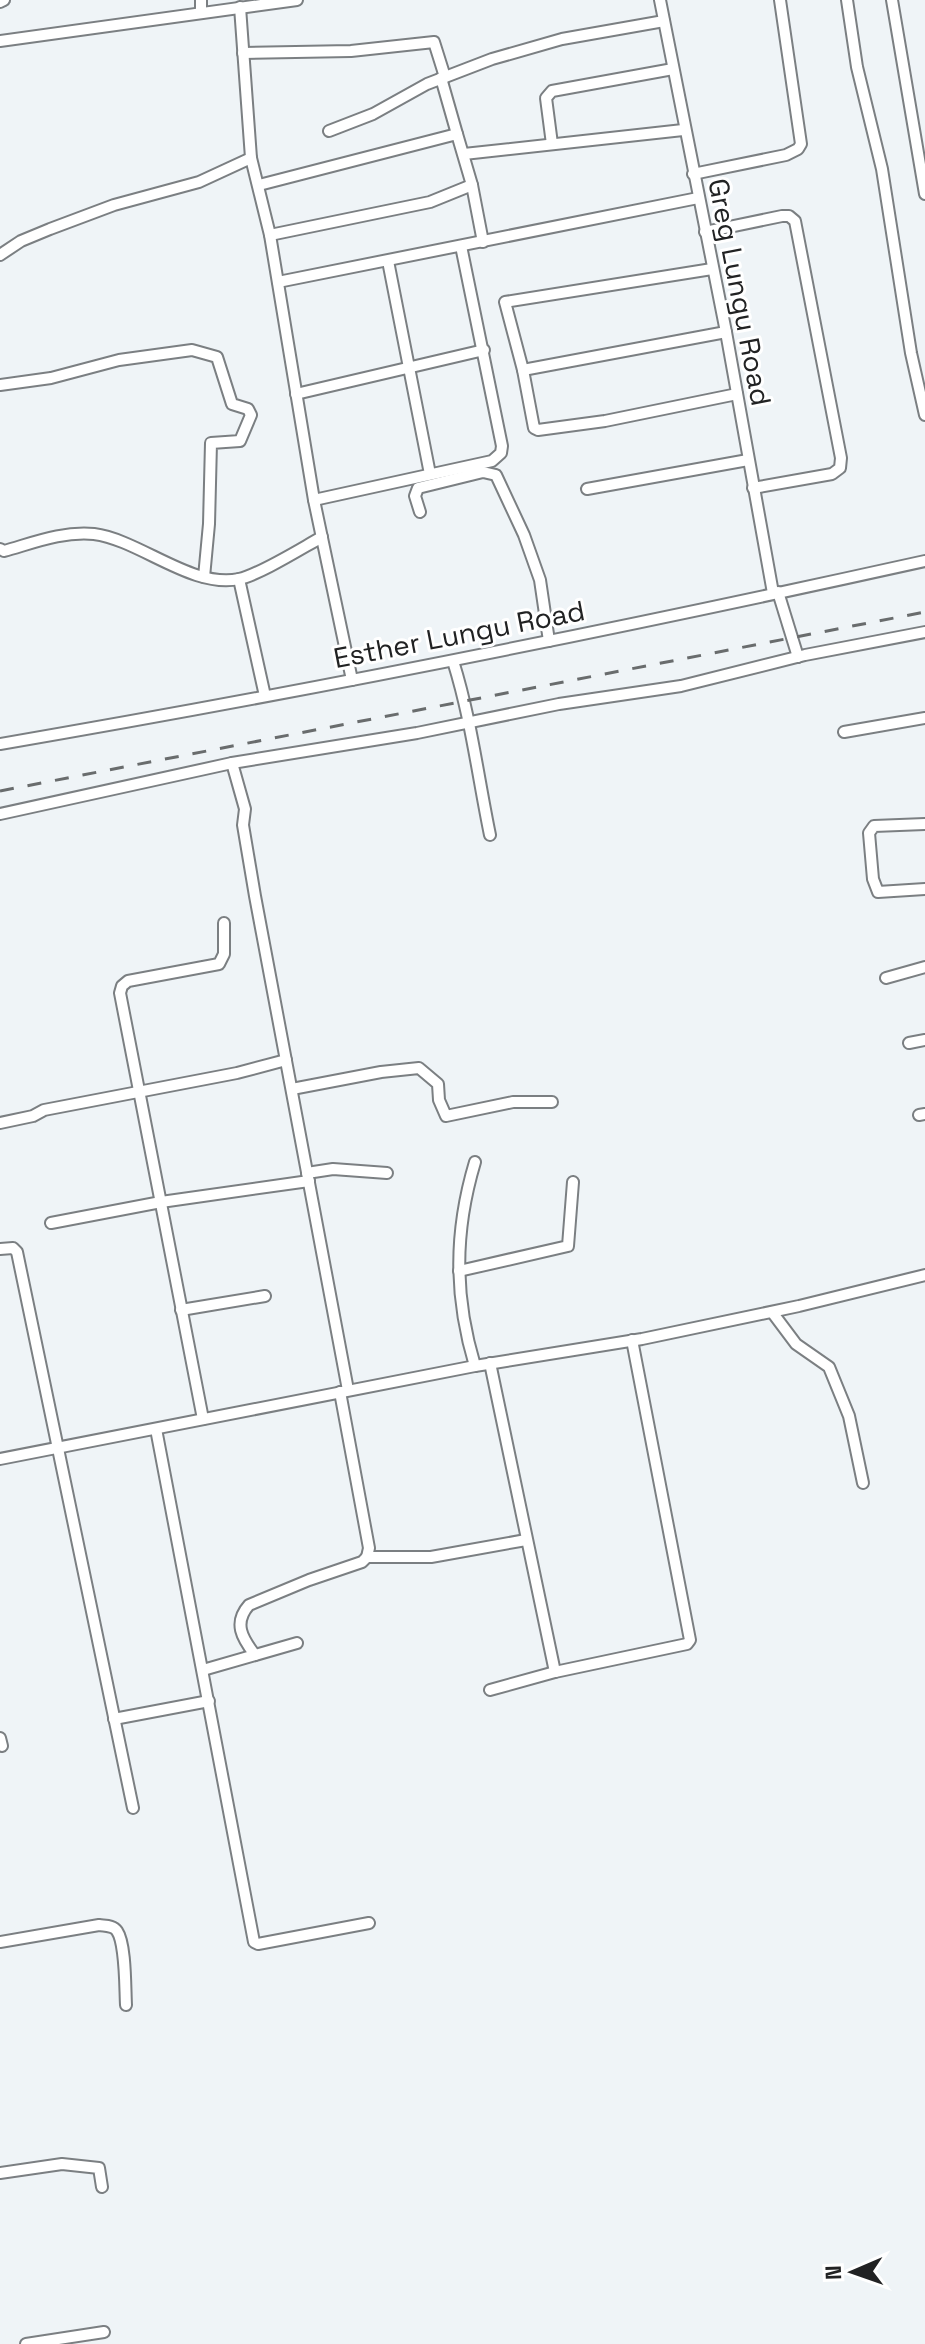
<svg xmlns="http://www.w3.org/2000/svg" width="925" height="2344" font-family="'Space Grotesk',sans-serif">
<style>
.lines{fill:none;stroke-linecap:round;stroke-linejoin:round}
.minor-casing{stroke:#7b7f82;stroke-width:14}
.minor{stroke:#fff;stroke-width:10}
.rail{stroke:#696c6d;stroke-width:3;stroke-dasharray:14 14;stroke-linecap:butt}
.labels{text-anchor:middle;stroke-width:6;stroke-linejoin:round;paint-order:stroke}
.street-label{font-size:28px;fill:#212223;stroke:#fff}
</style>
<rect width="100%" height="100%" fill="#eff4f7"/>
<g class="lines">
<!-- minor casing -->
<g class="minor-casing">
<g id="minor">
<polyline points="201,0 201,13"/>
<polyline points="660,0 726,332 773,593"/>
<polyline points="847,0 857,67 882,169 911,353 925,415"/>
<polyline points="892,0 925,194"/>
<polyline points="0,2 4,0"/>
<polyline points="240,7 251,158 270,235 314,500 352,680"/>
<polyline points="0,41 297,0"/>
<polyline points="243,53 351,51 434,42 445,77"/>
<polyline points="441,78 457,134"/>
<polyline points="329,131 373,114 427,84 492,59 562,39 664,21"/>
<polyline points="552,144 546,98 552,91 673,69"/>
<polyline points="464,154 683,130"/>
<polyline points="693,174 786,155 798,149 801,144 780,0"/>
<polyline points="259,185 457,134 472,185 430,202 270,235"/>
<polyline points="472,185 483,242"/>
<polyline points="705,232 782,216 789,216 795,221 841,458 840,468 832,474 753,488"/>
<polyline points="0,255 21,241 50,229 114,205 199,182 251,158"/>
<polyline points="388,261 430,474"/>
<polyline points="712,269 505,302 523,370 534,428 538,430 605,421 737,394"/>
<polyline points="278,282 698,198"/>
<polyline points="523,370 726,332"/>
<polyline points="0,385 51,378 119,360 192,350 217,357 232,404 248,409 251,415 240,441 211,443 209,524 204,577"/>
<polyline points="296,394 484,350"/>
<polyline points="587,489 748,460"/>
<polyline points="314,500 492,461 501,453 502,446 461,246"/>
<polyline points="420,512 415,496 418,488 483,472 496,475 524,535 540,580 549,641"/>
<path d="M0 549 4 551C33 543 62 531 94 534 140 540 192 589 239 579 259 575 302 548 322 537"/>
<polyline points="239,579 265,696"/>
<polyline points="778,592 798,657"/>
<path d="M453 661C471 718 478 777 490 835"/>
<polyline points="844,732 925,718"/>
<path d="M0 744C310 691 618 629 925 561"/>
<polyline points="232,763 245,809 243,825 255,896 348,1390"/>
<polyline points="0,814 232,763 417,733 559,704 681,686 805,655 925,632"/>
<polyline points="925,824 874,826 869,833 873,879 878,892 925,889"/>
<polyline points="886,978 925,967"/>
<polyline points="909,1043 925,1040"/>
<polyline points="292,1089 381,1072 419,1068 438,1084 439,1100 446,1116 513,1102 552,1102"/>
<polyline points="919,1115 925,1114"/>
<polyline points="0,1123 33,1116 44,1110 237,1073 286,1060"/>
<polyline points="307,1173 333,1169 387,1173"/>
<polyline points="51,1223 161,1202 309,1181"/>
<polyline points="0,1249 13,1248 17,1252 133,1808"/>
<polyline points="459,1271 568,1246 573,1182"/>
<polyline points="181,1310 265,1296"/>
<polyline points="772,1312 796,1344 829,1367 849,1416 863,1483"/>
<polyline points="490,1363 555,1672"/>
<path d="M475 1366C454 1296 454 1232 475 1162"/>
<polyline points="340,1392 369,1548 367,1557"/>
<polyline points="203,1419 120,993 122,986 128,981 219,964 224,954 224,923"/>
<polyline points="156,1429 254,1942 258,1944 369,1923"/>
<polyline points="0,1459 475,1366 642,1339 799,1306 925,1275"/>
<path d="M255 1655C242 1638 233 1623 249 1605L309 1580 362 1562 367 1557H431L526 1540"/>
<polyline points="203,1670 297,1643"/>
<polyline points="490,1690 555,1672 687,1644 690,1640 632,1340"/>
<polyline points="114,1719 209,1701"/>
<polyline points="0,1738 2,1746"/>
<path d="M0 1942 99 1925C105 1926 113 1925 117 1931 126 1944 125 1988 126 2005"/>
<polyline points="0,2173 62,2164 99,2168 102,2187"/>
<polyline points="26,2344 104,2332"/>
</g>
</g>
<!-- minor -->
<use href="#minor" class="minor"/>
<!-- rail -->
<polyline class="rail" points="0,791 925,612"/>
</g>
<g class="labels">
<!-- street labels -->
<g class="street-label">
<text transform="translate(740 292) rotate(79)" y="10">Greg Lungu Road</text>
<text transform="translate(459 634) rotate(-11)" y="10">Esther Lungu Road</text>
</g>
</g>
<!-- north arrow -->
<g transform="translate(853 2272) rotate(268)" stroke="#ffffff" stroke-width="6" paint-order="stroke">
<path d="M0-6L14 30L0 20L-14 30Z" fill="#212223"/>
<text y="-12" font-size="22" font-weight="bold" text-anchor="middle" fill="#212223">N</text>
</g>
</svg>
